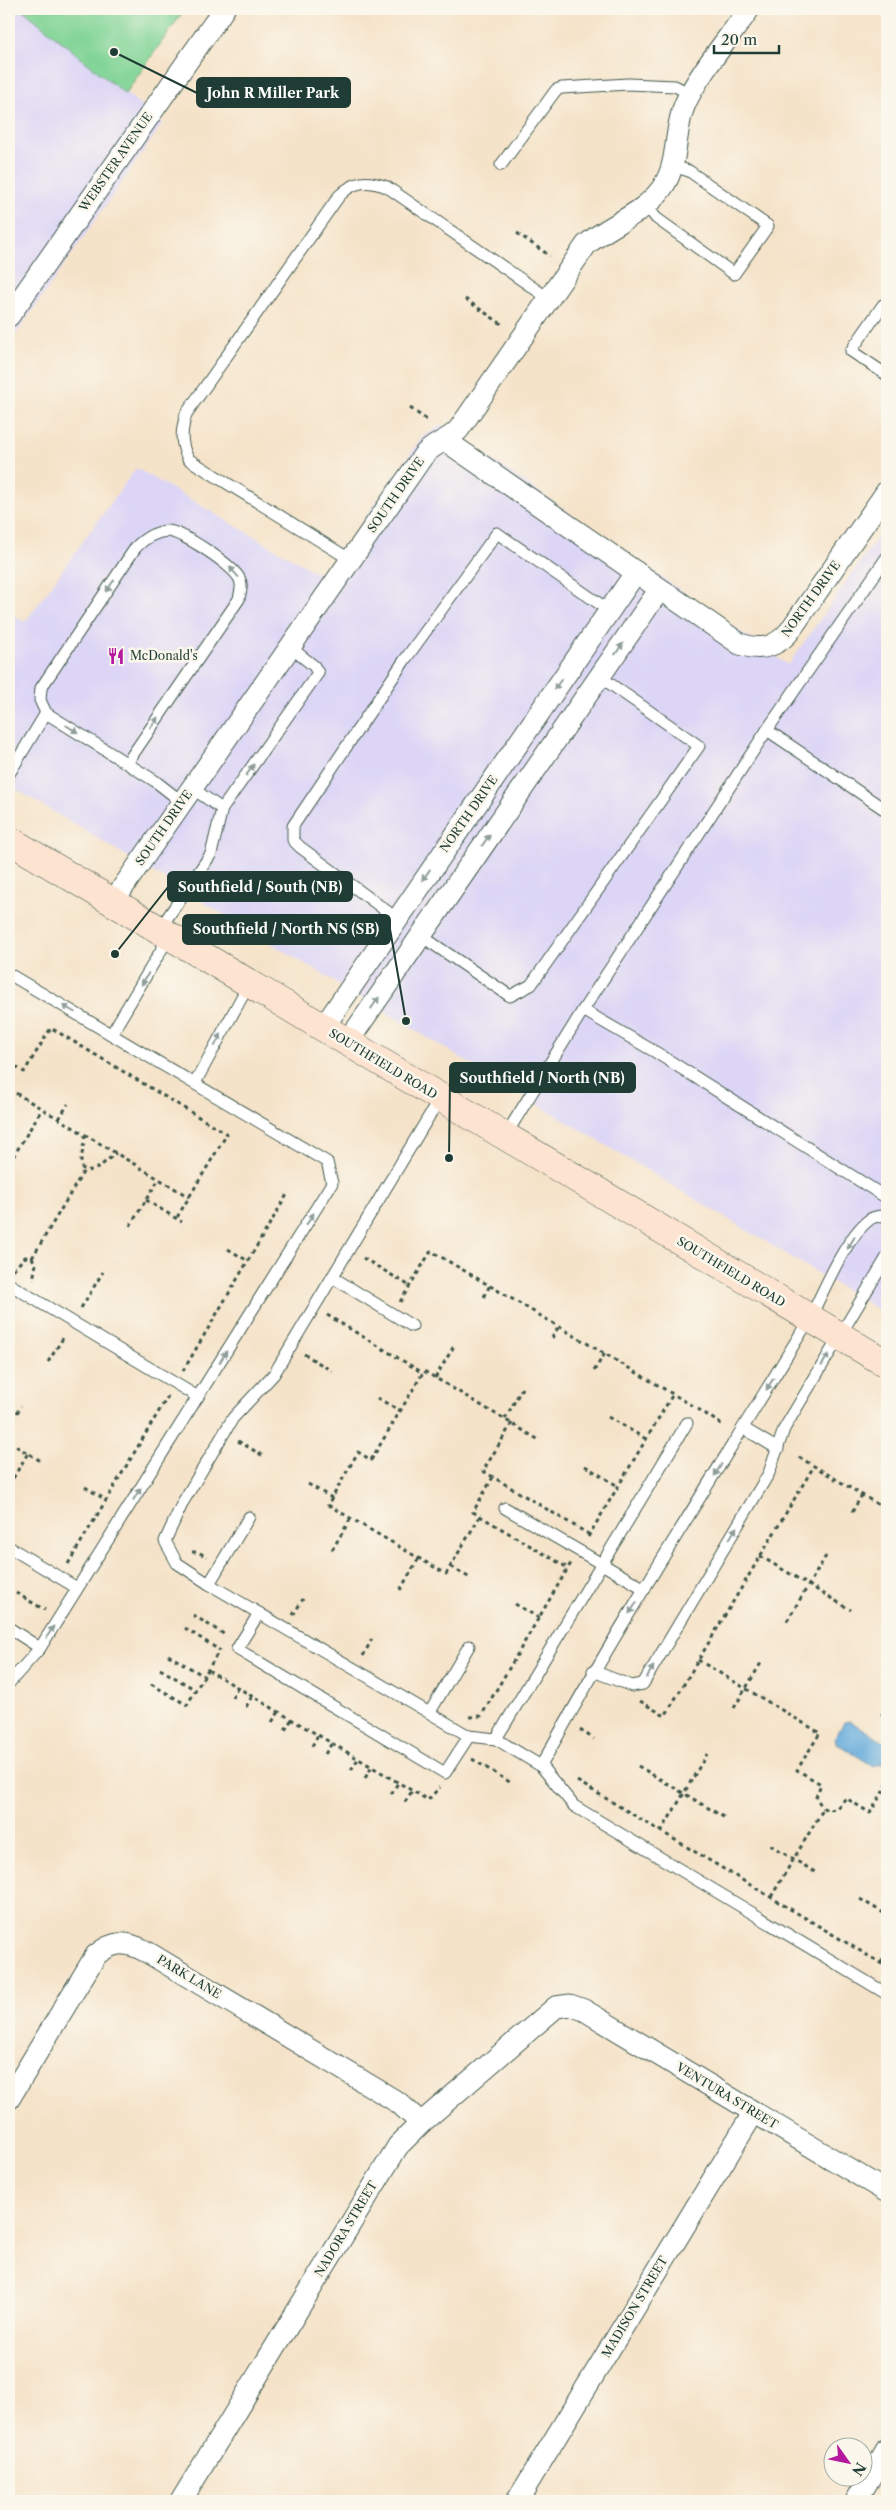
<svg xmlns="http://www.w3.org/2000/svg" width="896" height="2510" font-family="'Libre Caslon Text',serif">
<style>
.built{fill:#dcd5f6}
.green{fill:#81d496;stroke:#508865}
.water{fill:#65abdb;stroke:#427488}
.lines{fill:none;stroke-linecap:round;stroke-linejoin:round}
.lane-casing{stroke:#3f564a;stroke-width:13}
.street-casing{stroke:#3f564a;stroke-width:23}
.secondary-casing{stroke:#3f564a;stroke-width:29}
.path{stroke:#3f564a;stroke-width:3;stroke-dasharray:4 4;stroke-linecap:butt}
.lane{stroke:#fff;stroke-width:11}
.street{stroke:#fff;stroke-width:21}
.secondary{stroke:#fde4d1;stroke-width:28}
.oneway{fill:#8f9e9a}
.labels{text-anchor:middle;stroke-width:5;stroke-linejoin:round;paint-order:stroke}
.street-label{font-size:12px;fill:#1f3d34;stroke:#fbf7ec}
.poi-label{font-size:12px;fill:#1f3d34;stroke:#fbf7ec;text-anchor:start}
.leader{fill:none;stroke:#1f3d34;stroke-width:2}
.callout-dot{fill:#1f3d34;stroke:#fbf7ec;stroke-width:2}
.callout{fill:#1f3d34;stroke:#1f3d34;stroke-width:2}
.callout-label{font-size:14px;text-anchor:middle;font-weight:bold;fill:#fff}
</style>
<rect width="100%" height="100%" fill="#fbf7ec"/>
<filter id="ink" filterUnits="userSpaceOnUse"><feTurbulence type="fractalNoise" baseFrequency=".02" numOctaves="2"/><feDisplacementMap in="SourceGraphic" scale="10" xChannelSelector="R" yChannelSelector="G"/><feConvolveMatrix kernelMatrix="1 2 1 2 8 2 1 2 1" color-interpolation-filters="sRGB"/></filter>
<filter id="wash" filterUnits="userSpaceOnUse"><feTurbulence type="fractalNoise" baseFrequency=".0096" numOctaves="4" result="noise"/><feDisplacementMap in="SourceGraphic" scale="20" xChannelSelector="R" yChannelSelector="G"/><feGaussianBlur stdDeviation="1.12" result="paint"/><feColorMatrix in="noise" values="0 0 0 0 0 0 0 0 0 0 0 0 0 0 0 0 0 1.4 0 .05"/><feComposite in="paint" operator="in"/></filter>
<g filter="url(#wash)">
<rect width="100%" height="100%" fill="#f5e3c9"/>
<!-- built -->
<g class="built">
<polygon points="9,9 22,9 163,123 9,344"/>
<polygon points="442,425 788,665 887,524 887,1315 9,785 9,612 25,622 136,468 324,577 422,437"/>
</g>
<!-- green -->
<polygon class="green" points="22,9 185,9 125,94"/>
<!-- water -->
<polygon class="water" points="850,1721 887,1744 886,1763 873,1766 836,1743 835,1738 844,1722"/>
</g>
<g filter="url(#ink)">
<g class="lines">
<!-- lane casing -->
<g class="lane-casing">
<g id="lane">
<polyline points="501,165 556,90 562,88 628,84 675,86 690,94"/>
<polyline points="646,205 656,218 734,274 768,226 689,171 673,166"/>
<polyline points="887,308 883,305 851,351 887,375"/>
<path d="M351 560 188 459C180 442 181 432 186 414L339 196C355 180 367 180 387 187L548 298"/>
<polyline points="767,730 887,557"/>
<path d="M127 763 239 599C240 592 243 586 240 580 235 566 181 531 167 531 154 532 144 539 136 547L41 688 40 700 46 713 155 781 182 802"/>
<polyline points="9,774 46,713"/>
<polyline points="192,788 222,809"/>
<polyline points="396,918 300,847 293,840 293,826 404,661 497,533 610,611"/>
<polyline points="159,930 211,854 222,809 318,673 314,666 290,647"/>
<polyline points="420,935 510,996 531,985 699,746 599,676"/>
<polyline points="9,974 327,1162 332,1183 40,1648 9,1683"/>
<polyline points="583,1010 657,1053 887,1198"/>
<polyline points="112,1033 169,937"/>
<polyline points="195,1083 249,984"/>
<polyline points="440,1098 274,1374 233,1418 183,1502 165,1541 177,1563 209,1584 469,1736 496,1739 541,1766 574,1806 887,1994"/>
<polyline points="505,1136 583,1010 767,730 887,811"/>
<polyline points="332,1277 412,1326"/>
<polyline points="9,1284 198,1397"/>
<polyline points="743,1428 778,1449"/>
<polyline points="505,1508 645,1589"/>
<polyline points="9,1547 77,1588"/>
<polyline points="209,1584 249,1517"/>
<polyline points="259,1613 237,1649 445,1773 469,1736"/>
<polyline points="9,1628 40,1648"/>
<polyline points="593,1671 632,1686 643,1684 769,1473 784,1429 887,1257"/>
<polyline points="430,1712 469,1646"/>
<polyline points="496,1739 687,1423"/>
<path d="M541 1766C625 1614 720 1467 810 1318 823 1292 846 1237 869 1220 873 1216 882 1216 887 1215"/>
</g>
</g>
<!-- street casing -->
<g class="street-casing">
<g id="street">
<polyline points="9,316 224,9"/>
<path d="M446 441 740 644C760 651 775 648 789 632L887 491"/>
<path d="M112 903 423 456C433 443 449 441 459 429L586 245C610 224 643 215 662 188 680 163 673 131 685 104 699 73 729 38 749 9"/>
<polyline points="323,1028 636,572"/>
<polyline points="347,1043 660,589"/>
<path d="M9 2099 96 1955C114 1940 127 1941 147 1952L399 2103 421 2123"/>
<polyline points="181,2501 398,2146 421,2123 556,2007 570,2005 584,2010 887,2192"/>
<polyline points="517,2501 754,2112"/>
<polyline points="856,2501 887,2449"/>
</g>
</g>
<!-- secondary casing -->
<g class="secondary-casing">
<polyline id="secondary" points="9,840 887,1364"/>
</g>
<!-- path -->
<g class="path">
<polyline points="517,233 550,256"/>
<polyline points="465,299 503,325"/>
<polyline points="410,408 427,420"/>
<polyline points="9,1062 24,1072 51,1028 227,1134 176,1219"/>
<polyline points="9,1089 189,1197"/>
<polyline points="59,1119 68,1104"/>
<polyline points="85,1135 81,1161 82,1168 87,1171 98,1168 116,1153"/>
<polyline points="13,1157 42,1109"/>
<polyline points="146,1200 182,1222"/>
<polyline points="130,1226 159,1179"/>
<polyline points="228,1249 248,1261"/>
<polyline points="32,1258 85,1169"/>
<polyline points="363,1258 410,1286"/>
<polyline points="13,1270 25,1257 32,1258 36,1264 33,1280"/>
<polyline points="484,1297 490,1285"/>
<polyline points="400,1302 431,1251 693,1406"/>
<polyline points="81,1308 103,1272"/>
<polyline points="9,1312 15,1306"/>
<polyline points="327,1315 423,1373"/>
<polyline points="552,1338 559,1326"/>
<polyline points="304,1354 332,1371"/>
<polyline points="48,1362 65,1335"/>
<polyline points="183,1371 288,1193"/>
<polyline points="594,1371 605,1353"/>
<polyline points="435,1378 454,1346"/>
<polyline points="377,1398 401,1411"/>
<polyline points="698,1409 724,1426"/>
<polyline points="608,1417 646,1439"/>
<polyline points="505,1419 522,1388"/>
<polyline points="512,1423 483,1471 590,1535"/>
<polyline points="9,1427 21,1406"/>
<polyline points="238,1441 265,1457"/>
<polyline points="9,1442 41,1461"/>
<polyline points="799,1457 887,1510"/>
<polyline points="585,1466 618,1486"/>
<polyline points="9,1474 14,1477"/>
<polyline points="493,1477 473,1512 568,1568"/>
<polyline points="308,1484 332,1498"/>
<polyline points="9,1485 28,1453"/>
<polyline points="85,1487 106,1500"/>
<polyline points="852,1512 862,1495"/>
<polyline points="480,1516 446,1574 328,1505 358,1452 371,1460 424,1371 539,1440"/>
<polyline points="588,1537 673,1394"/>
<polyline points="332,1550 351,1518"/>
<polyline points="192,1552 198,1552 207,1557"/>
<polyline points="760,1556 851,1610"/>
<polyline points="68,1564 168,1396"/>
<polyline points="451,1567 470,1578"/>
<polyline points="9,1589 45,1610"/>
<polyline points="400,1590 419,1558"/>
<polyline points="515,1604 539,1618"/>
<polyline points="193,1615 227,1636"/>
<polyline points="293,1615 303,1599"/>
<polyline points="787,1621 826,1556"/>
<polyline points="185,1628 219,1650"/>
<polyline points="168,1655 204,1676"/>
<polyline points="363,1656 372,1639"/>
<polyline points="698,1660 820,1733 797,1770 821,1784 816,1797 822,1807 827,1810 836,1809 846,1798 870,1813 887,1785"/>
<polyline points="160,1669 196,1690"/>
<polyline points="208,1670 428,1800 440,1787"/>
<polyline points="151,1684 187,1705 220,1649"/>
<polyline points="232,1698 238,1687"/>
<polyline points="640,1701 665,1716 814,1466"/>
<polyline points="887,1706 882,1715 887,1718"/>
<polyline points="246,1707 252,1696"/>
<polyline points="734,1708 761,1663"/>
<polyline points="470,1717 481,1716 571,1563"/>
<polyline points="272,1722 279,1712"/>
<polyline points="285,1730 292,1719"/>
<polyline points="580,1730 594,1739"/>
<polyline points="312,1746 318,1735"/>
<polyline points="325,1754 332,1743"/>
<polyline points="472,1759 513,1784"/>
<polyline points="638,1766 725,1818"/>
<polyline points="351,1770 358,1759"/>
<polyline points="365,1778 372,1767"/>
<polyline points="577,1781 887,1967"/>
<polyline points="391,1794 398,1783"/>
<polyline points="405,1802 412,1791"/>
<polyline points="661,1832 707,1754"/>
<polyline points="770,1845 815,1872"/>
<polyline points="771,1897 824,1808"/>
<polyline points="860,1899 887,1915"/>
<polyline points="881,1963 887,1952"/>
</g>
<!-- lane -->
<use href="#lane" class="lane"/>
<!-- street -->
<use href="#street" class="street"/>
<!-- secondary -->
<use href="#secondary" class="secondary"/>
</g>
<!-- one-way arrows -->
<defs><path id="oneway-solid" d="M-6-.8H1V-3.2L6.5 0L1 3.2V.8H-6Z" transform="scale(1.25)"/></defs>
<g class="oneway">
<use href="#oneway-solid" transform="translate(234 572) rotate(-131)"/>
<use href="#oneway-solid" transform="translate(110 586) rotate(124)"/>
<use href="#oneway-solid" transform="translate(619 649) rotate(-55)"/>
<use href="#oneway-solid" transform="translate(558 684) rotate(125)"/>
<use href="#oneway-solid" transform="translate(154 723) rotate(-56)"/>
<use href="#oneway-solid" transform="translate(72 729) rotate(32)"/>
<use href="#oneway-solid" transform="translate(250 770) rotate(-55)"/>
<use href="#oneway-solid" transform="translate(486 840) rotate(-55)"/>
<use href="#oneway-solid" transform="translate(426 875) rotate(125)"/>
<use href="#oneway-solid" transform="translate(145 979) rotate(120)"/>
<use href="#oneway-solid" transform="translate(375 1003) rotate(-55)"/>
<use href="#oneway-solid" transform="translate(69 1009) rotate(-150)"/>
<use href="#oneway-solid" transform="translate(218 1040) rotate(-62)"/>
<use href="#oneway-solid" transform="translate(310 1219) rotate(-58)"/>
<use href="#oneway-solid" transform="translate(851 1243) rotate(121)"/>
<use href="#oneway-solid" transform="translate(223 1357) rotate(-58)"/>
<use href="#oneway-solid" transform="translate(825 1360) rotate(-58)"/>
<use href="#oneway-solid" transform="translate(770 1384) rotate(122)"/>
<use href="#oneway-solid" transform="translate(718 1470) rotate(121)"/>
<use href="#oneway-solid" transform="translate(137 1494) rotate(-58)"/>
<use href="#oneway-solid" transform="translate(733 1533) rotate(-59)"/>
<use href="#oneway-solid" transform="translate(633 1608) rotate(124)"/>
<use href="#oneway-solid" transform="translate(50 1632) rotate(-58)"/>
<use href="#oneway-solid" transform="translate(650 1672) rotate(-59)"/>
</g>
</g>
<!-- icons -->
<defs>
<g id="restaurant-bare" transform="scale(1.35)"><path d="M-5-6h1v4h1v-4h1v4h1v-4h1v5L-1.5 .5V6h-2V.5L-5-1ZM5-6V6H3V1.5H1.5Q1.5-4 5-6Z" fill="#b5179e" stroke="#fbf7ec" stroke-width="2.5" paint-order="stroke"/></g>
</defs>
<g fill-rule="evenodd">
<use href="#restaurant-bare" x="116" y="656"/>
</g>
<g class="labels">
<!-- street labels -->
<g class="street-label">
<text transform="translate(116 162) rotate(-55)" y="4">WEBSTER AVENUE</text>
<text transform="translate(396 495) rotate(-55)" y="4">SOUTH DRIVE</text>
<text transform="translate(811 599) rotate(-54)" y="4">NORTH DRIVE</text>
<text transform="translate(469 814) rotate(-55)" y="4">NORTH DRIVE</text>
<text transform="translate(164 828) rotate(-55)" y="4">SOUTH DRIVE</text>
<text transform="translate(383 1064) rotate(31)" y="4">SOUTHFIELD ROAD</text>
<text transform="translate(731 1272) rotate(31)" y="4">SOUTHFIELD ROAD</text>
<text transform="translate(189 1977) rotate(31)" y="4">PARK LANE</text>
<text transform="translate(727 2096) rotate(31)" y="4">VENTURA STREET</text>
<text transform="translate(346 2229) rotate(-59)" y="4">NADORA STREET</text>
<text transform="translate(635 2307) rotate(-59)" y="4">MADISON STREET</text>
</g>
<!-- poi labels -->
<g class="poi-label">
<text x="130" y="660">McDonald's</text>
</g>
</g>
<!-- callouts -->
<path class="leader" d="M114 52L197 93M115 954L168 887M406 1021L390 929M449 1158L450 1078"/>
<g class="callout-dot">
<circle cx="114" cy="52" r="5"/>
<circle cx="115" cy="954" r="5"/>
<circle cx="406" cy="1021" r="5"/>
<circle cx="449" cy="1158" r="5"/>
</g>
<g class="callout">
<rect x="197" y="78" width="153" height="29" rx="5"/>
<rect x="168" y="872" width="184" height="29" rx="5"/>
<rect x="183" y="915" width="207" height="29" rx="5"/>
<rect x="450" y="1063" width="185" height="29" rx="5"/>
</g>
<g class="callout-label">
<text x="273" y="98">John R Miller Park</text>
<text x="260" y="892">Southfield / South (NB)</text>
<text x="286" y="934">Southfield / North NS (SB)</text>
<text x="542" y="1083">Southfield / North (NB)</text>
</g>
<!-- margin -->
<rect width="896" height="2510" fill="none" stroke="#fbf7ec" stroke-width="30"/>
<!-- north arrow -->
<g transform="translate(848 2462) rotate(123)"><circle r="24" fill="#fbf7ec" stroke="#a3ada2"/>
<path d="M0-4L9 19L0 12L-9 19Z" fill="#b5179e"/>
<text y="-8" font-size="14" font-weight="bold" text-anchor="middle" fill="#1f3d34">N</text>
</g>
<!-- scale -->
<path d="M714 45v8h65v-8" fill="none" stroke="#1f3d34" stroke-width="2.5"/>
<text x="721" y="45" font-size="15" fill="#1f3d34" stroke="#fbf7ec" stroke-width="4" paint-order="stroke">20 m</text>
</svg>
